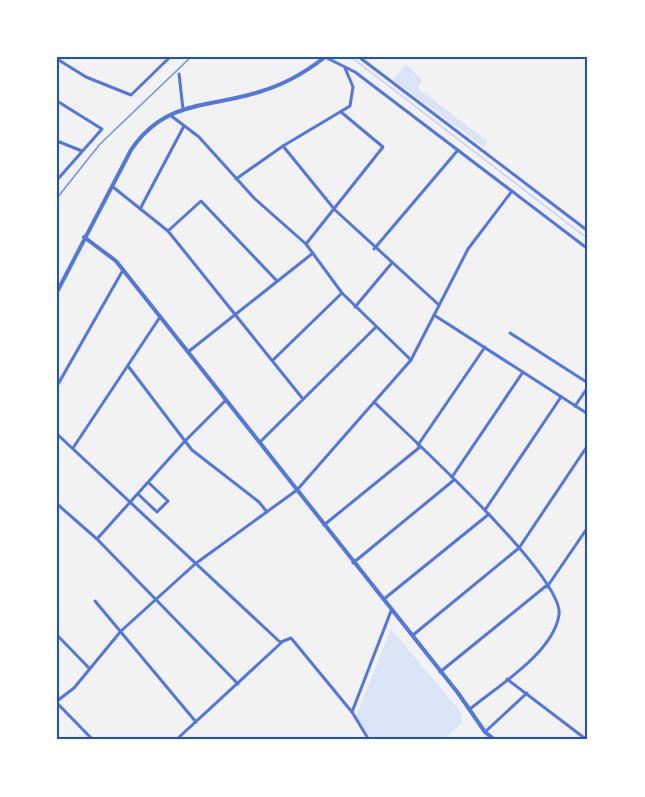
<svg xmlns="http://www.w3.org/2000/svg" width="645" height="797" font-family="Bitter,serif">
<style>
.green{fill:#dbe4f7}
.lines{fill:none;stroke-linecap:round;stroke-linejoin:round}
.stream{stroke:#bfd3fe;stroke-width:1.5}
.minor{stroke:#5277de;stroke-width:3}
.tertiary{stroke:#5277de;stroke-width:4}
.rail{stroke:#7290e2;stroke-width:1.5}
.neatline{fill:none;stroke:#1d4ed8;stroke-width:2}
</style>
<rect width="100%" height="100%" fill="#f2f2f2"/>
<!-- green -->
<g class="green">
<polygon points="406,64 422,80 418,88 487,141 484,147 393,80"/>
<polygon points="391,629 460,711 462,723 442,740 372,740 356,716"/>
</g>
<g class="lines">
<!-- stream -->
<polyline class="stream" points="351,57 588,239"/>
<!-- minor -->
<g class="minor">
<polyline points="325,57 355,72 588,249"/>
<polyline points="359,57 588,231"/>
<polyline points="57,59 86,77 131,95 170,57"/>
<polyline points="179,74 183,109"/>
<polyline points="57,101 102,129 57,180"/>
<polyline points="170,115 199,137 254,198 306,244 342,293 411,360"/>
<polyline points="57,141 82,151"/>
<polyline points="283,146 335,210 439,305"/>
<polyline points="236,179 283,146 350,106 353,87 345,68"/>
<polyline points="113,187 168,231 303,399"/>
<polyline points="140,209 184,126"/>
<polyline points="168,231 201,201 277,281"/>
<polyline points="306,244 383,147 341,112"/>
<polyline points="374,249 458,150"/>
<polyline points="355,307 391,264"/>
<polyline points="434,315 588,414"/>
<polyline points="510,333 588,383"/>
<polyline points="188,352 313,253"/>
<polyline points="273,360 342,293"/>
<polyline points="57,386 123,270"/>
<polyline points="226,400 185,441 192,450 259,502 267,512"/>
<path d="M374 402C406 433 565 577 559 615 553 653 498 686 470 709"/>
<polyline points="575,406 588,387"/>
<polyline points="57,434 281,643 176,740"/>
<polyline points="260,442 375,328"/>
<polyline points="418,445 485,347"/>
<polyline points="73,448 160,317"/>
<polyline points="452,477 523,372"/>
<polyline points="138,494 157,512 168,501 149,483"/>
<polyline points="57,504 97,539 238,684"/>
<polyline points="485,510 561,397"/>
<polyline points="324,525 420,447"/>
<polyline points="97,539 185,441 128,366"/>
<polyline points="519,548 588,445"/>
<polyline points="353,563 454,480"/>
<polyline points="547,587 588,527"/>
<polyline points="384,599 489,514"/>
<polyline points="95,601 196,722"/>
<polyline points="57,635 89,668"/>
<polyline points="413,635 519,548"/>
<polyline points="281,642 291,638 352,712 369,740"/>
<polyline points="440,672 546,586"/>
<polyline points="507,679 587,740"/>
<polyline points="57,701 74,688 121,631 195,564 297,490 411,360 468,249 512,191"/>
<polyline points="57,703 93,740"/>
<polyline points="352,712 391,611"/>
<polyline points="485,732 527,693"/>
</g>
<!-- tertiary -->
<g class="tertiary">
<polyline points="84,237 116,261 458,693 485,732 495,740"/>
<path d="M57 292 131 150C165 99 210 108 259 92 283 85 306 72 325 57"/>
</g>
<!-- rail -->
<polyline class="rail" points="57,198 100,144 191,57"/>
</g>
<!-- border -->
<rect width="645" height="797" fill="none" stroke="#ffffff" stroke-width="117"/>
<rect x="58" y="58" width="528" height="680" class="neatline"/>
</svg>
